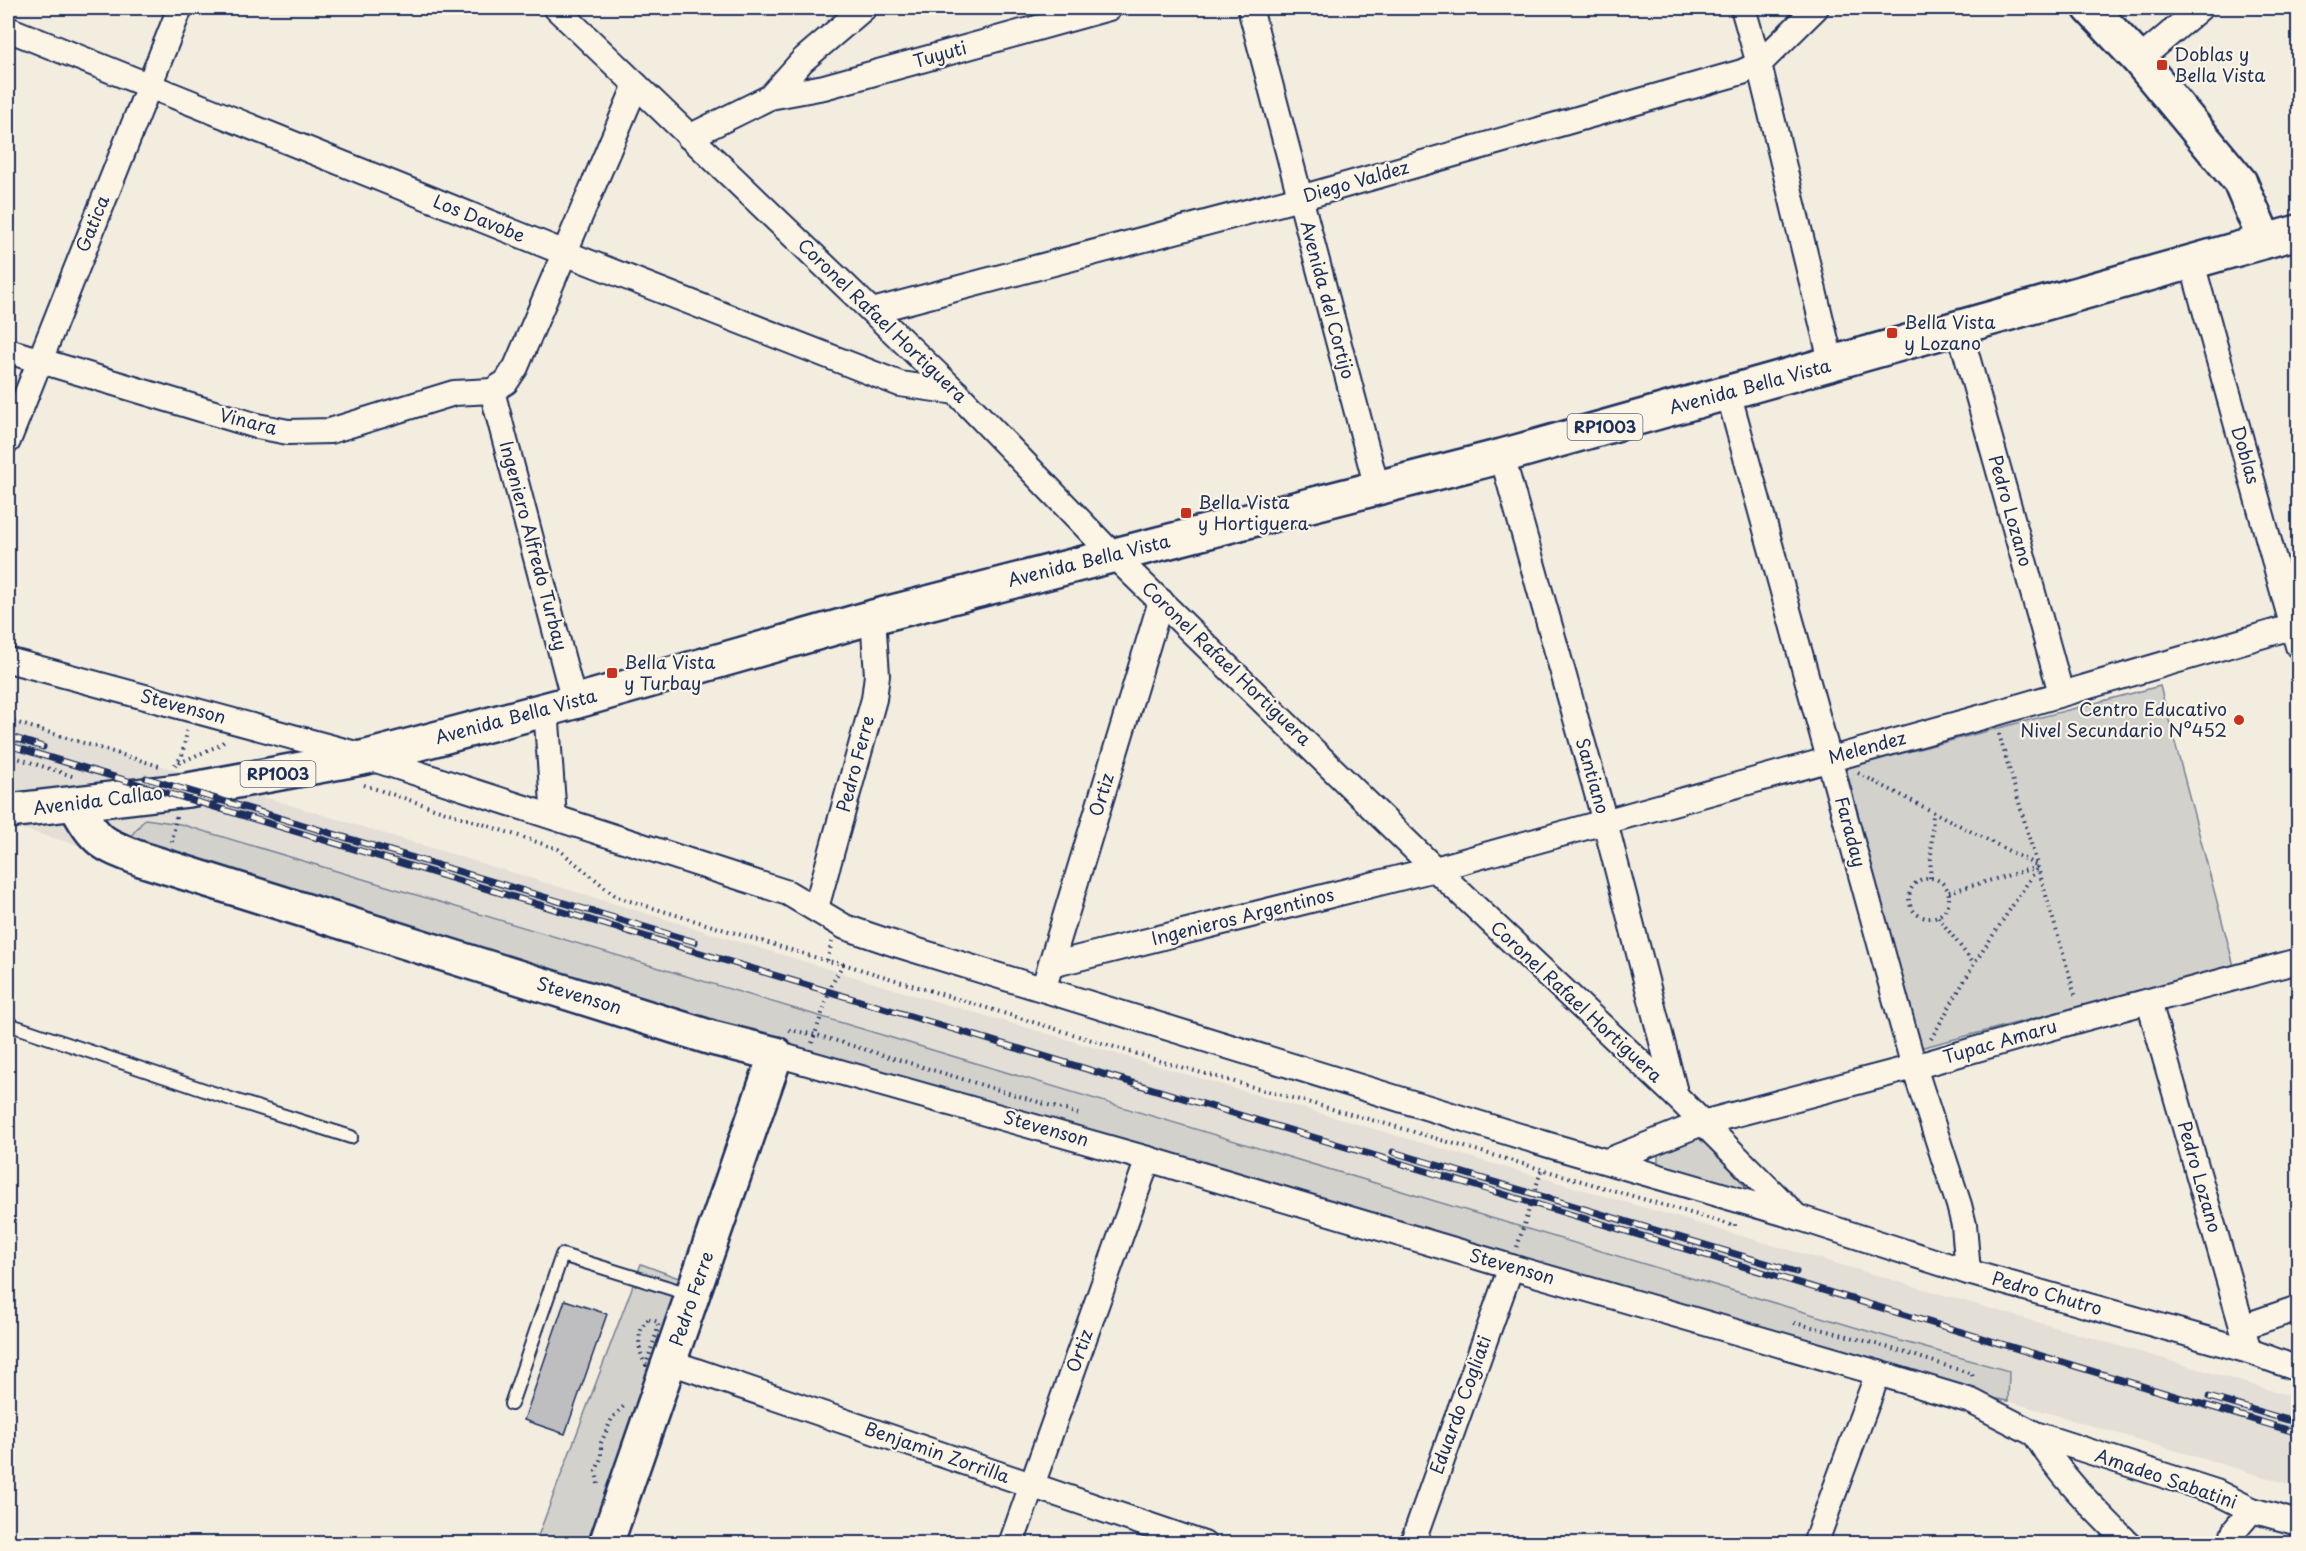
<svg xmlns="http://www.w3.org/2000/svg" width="2306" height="1551" font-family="'Playpen Sans',sans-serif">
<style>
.built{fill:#e3dfd6}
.green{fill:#d3d1cc;stroke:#778095;stroke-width:1.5}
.building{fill:#bebec0;stroke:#1b2f5e;stroke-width:1.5}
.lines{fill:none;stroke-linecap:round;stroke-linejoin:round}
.lane-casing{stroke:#1b2f5e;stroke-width:16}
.street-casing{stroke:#1b2f5e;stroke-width:28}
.secondary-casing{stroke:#1b2f5e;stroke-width:38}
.primary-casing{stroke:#1b2f5e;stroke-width:38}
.path{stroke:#1b2f5e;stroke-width:4;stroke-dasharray:1.5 4.5;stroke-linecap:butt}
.lane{stroke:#fcf5e5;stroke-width:12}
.street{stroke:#fcf5e5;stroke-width:24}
.secondary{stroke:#fcf5e5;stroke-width:33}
.primary{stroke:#fcf5e5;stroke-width:33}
.rail-casing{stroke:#1b2f5e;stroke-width:7}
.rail{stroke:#fcf5e5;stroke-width:4.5;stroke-dasharray:14;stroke-linecap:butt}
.poi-dot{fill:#c8321e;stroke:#fcf5e5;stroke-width:2}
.labels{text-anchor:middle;stroke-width:4.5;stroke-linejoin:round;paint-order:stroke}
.shield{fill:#fcf5e5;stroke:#5e6a86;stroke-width:1.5}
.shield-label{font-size:16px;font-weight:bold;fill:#1b2f5e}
.street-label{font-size:18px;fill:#1b2f5e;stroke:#fcf5e5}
.poi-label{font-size:18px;fill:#1b2f5e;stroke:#fcf5e5;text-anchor:start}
</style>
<rect width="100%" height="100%" fill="#f3ede0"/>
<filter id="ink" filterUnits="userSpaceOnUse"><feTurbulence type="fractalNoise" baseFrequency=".0167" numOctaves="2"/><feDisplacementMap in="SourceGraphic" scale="12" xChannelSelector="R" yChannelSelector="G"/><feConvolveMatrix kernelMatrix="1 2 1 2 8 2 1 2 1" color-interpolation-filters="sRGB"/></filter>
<g filter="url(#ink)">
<!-- built -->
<polygon class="built" points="8,719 904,992 2298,1398 2298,1487 2008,1401 8,825"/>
<!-- green -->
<g class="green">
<polygon points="2160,686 2234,966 1920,1048 1846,768"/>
<polygon points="145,819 180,824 1904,1342 2009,1371 2008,1401 1956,1391 168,862 130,837"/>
<polygon points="1696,1136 1707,1141 1749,1191 1658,1166 1658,1154"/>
<polygon points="641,1264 684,1280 591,1543 535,1544"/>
</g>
<!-- building -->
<polygon class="building" points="565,1300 607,1314 565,1434 524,1420"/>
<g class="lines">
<!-- lane casing -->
<g class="lane-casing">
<g id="lane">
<polyline points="8,1024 234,1100 351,1137"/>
<polyline points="511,1404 562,1255 692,1295"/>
</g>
</g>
<!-- street casing -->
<g class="street-casing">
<g id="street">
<polyline points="556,8 956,392 1113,555 1435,869 1676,1096 1795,1215"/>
<polyline points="1250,8 1377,488"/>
<polyline points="1743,8 1759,64 1832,365"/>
<polyline points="8,29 565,253 900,384 956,392"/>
<polyline points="2139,60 2200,8"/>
<polyline points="770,97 824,87 1109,8"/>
<polyline points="689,137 770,97 803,60 864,8"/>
<polyline points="2192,263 2298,646"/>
<polyline points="872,311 1300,198 1742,72 1759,64 1816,8"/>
<polyline points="1959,328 2061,693"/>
<polyline points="8,351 257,426 288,432 330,431 454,393 492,391 506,382 516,367 636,85"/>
<polyline points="492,391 574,702"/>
<polyline points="1728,392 1914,1067 1959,1205 1964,1225 1968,1272"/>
<polyline points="8,441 180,8"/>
<polyline points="1502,456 1605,822 1676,1096"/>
<polyline points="8,660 367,757 788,893 845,927 889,942 1549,1145 1797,1217 1968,1272 2249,1351 2298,1369"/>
<polyline points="546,709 554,817"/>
<polyline points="816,908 874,699 877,675 873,617"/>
<polyline points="1051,965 1435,869 1993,714 2298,625"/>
<polyline points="1047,977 1161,601"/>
<polyline points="2149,1002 2249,1351"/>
<polyline points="776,1054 1148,1159 1511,1267 1878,1373 1971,1401 2035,1434 2216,1492 2252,1510 2298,1523"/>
<polyline points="1607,1161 1702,1123 1914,1067 2082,1019 2298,961"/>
<polyline points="2242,1327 2298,1308"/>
<polyline points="670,1362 1204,1544"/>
<path d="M2035 1434C2059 1475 2095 1510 2129 1544"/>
<polyline points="1011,1544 1148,1159"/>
<polyline points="1412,1544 1511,1267"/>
<polyline points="1815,1544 1878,1373"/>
<polyline points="2230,1544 2235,1530 2252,1510"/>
</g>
</g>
<!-- secondary casing -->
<g class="secondary-casing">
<g id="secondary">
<polyline points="2090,8 2139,60 2240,182 2265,241"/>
<path d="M75 804C96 842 101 844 141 859L712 1038 776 1054 606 1544"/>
</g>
</g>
<!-- primary casing -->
<g class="primary-casing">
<polyline id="primary" points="8,811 188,790 367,757 574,702 873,617 1502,456 2298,232"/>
</g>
<!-- path -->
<g class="path">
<polyline points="8,720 159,766"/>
<polyline points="1999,734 2076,998"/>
<polyline points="8,755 75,777"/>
<polyline points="179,763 220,745 224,741"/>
<polyline points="175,765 182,756 187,731"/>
<polyline points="1858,773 2038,866"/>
<polyline points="364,785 558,849 617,897 827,961"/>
<polyline points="172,842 176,817"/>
<circle cx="1929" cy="898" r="20"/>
<polyline points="1930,878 1933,812"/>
<polyline points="1949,892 2038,867"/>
<polyline points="1938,917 1974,964"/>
<polyline points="843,964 1177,1066 1397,1127 1735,1226 1735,1221"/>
<polyline points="789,1030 817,1035 1078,1114"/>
<polyline points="1931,1039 1974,964 2038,867"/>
<polyline points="812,1043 832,984 843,964 827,961 832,942"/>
<polyline points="1517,1247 1542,1168"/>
<path d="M649 1319 658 1322V1328L646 1365C638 1352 635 1329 649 1319Z"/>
<path d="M1794 1323C1854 1336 1913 1355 1972 1374L1973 1379"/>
<polyline points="598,1484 596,1471 601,1458 601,1443 612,1418 625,1405"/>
</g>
<!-- lane -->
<use href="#lane" class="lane"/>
<!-- street -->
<use href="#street" class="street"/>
<!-- secondary -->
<use href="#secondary" class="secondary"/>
<!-- primary -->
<use href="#primary" class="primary"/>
<!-- rail casing -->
<g class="rail-casing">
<g id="rail">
<polyline points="8,736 43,747"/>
<polyline points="8,745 2298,1433"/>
<polyline points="146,778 695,942"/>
<polyline points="1393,1152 1796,1272"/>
<polyline points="2209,1397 2298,1423"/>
</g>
</g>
<!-- rail -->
<use href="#rail" class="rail"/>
</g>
</g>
<!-- markers -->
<g class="poi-dot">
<rect x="2156" y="59" width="12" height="12" rx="3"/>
<rect x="1886" y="327" width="12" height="12" rx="3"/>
<rect x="1180" y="507" width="12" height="12" rx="3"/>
<rect x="606" y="667" width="12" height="12" rx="3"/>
<circle cx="2239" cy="720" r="6"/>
</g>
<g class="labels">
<!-- shield labels -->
<g class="shield">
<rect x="1567.5" y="414" width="75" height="26" rx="4.5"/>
<rect x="240.5" y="761" width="75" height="26" rx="4.5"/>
</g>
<g class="shield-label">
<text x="1605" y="433">RP1003</text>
<text x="278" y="780">RP1003</text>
</g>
<!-- street labels -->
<g class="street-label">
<text transform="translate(940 55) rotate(-16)" y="6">Tuyuti</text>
<text transform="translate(1356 182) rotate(-16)" y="6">Diego Valdez</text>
<text transform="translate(479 219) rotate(22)" y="6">Los Davobe</text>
<text transform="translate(93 224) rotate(-68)" y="6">Gatica</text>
<text transform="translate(1327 300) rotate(75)" y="6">Avenida del Cortijo</text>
<text transform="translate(882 321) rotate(44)" y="6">Coronel Rafael Hortiguera</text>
<text transform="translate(1750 387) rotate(-15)" y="6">Avenida Bella Vista</text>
<text transform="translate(248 422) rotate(14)" y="6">Vinara</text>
<text transform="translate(2245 455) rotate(74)" y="6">Doblas</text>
<text transform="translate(2010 511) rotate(74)" y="6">Pedro Lozano</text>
<text transform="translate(533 546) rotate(75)" y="6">Ingeniero Alfredo Turbay</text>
<text transform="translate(1089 561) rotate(-14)" y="6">Avenida Bella Vista</text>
<text transform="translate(1226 664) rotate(44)" y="6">Coronel Rafael Hortiguera</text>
<text transform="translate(183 707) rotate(15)" y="6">Stevenson</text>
<text transform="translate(516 717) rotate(-15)" y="6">Avenida Bella Vista</text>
<text transform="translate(1867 748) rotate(-15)" y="6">Melendez</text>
<text transform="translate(856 764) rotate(-75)" y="6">Pedro Ferre</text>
<text transform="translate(1592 776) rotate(74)" y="6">Santiano</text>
<text transform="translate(1102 795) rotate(-73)" y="6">Ortiz</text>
<text transform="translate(98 801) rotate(-7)" y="6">Avenida Callao</text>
<text transform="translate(1850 832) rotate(75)" y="6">Faraday</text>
<text transform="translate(1243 917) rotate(-14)" y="6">Ingenieros Argentinos</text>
<text transform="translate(579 996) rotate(17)" y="6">Stevenson</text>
<text transform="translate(1576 1002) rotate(43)" y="6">Coronel Rafael Hortiguera</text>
<text transform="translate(2000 1042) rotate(-16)" y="6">Tupac Amaru</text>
<text transform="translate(1046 1129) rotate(16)" y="6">Stevenson</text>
<text transform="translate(2199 1177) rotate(74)" y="6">Pedro Lozano</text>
<text transform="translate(1512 1267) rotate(16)" y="6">Stevenson</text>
<text transform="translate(2047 1294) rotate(16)" y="6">Pedro Chutro</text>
<text transform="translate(692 1299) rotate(-71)" y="6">Pedro Ferre</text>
<text transform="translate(1080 1351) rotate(-70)" y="6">Ortiz</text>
<text transform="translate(1461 1405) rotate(-70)" y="6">Eduardo Cogliati</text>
<text transform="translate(937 1453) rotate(19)" y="6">Benjamin Zorrilla</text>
<text transform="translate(2166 1479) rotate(19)" y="6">Amadeo Sabatini</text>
</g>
<!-- poi labels -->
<g class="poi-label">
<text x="2174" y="61">Doblas y<tspan x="2174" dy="21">Bella Vista</tspan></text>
<text x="1904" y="329">Bella Vista<tspan x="1904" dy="21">y Lozano</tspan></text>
<text x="1198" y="509">Bella Vista<tspan x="1198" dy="21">y Hortiguera</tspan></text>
<text x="624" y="669">Bella Vista<tspan x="624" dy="21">y Turbay</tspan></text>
<text x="2227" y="716" text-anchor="end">Centro Educativo<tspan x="2227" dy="21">Nivel Secundario Nº452</tspan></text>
</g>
</g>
<!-- margin -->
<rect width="2306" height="1551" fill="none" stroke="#fcf5e5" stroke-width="30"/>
<rect x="15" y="15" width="2276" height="1521" fill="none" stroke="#1b2f5e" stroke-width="2" filter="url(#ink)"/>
</svg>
